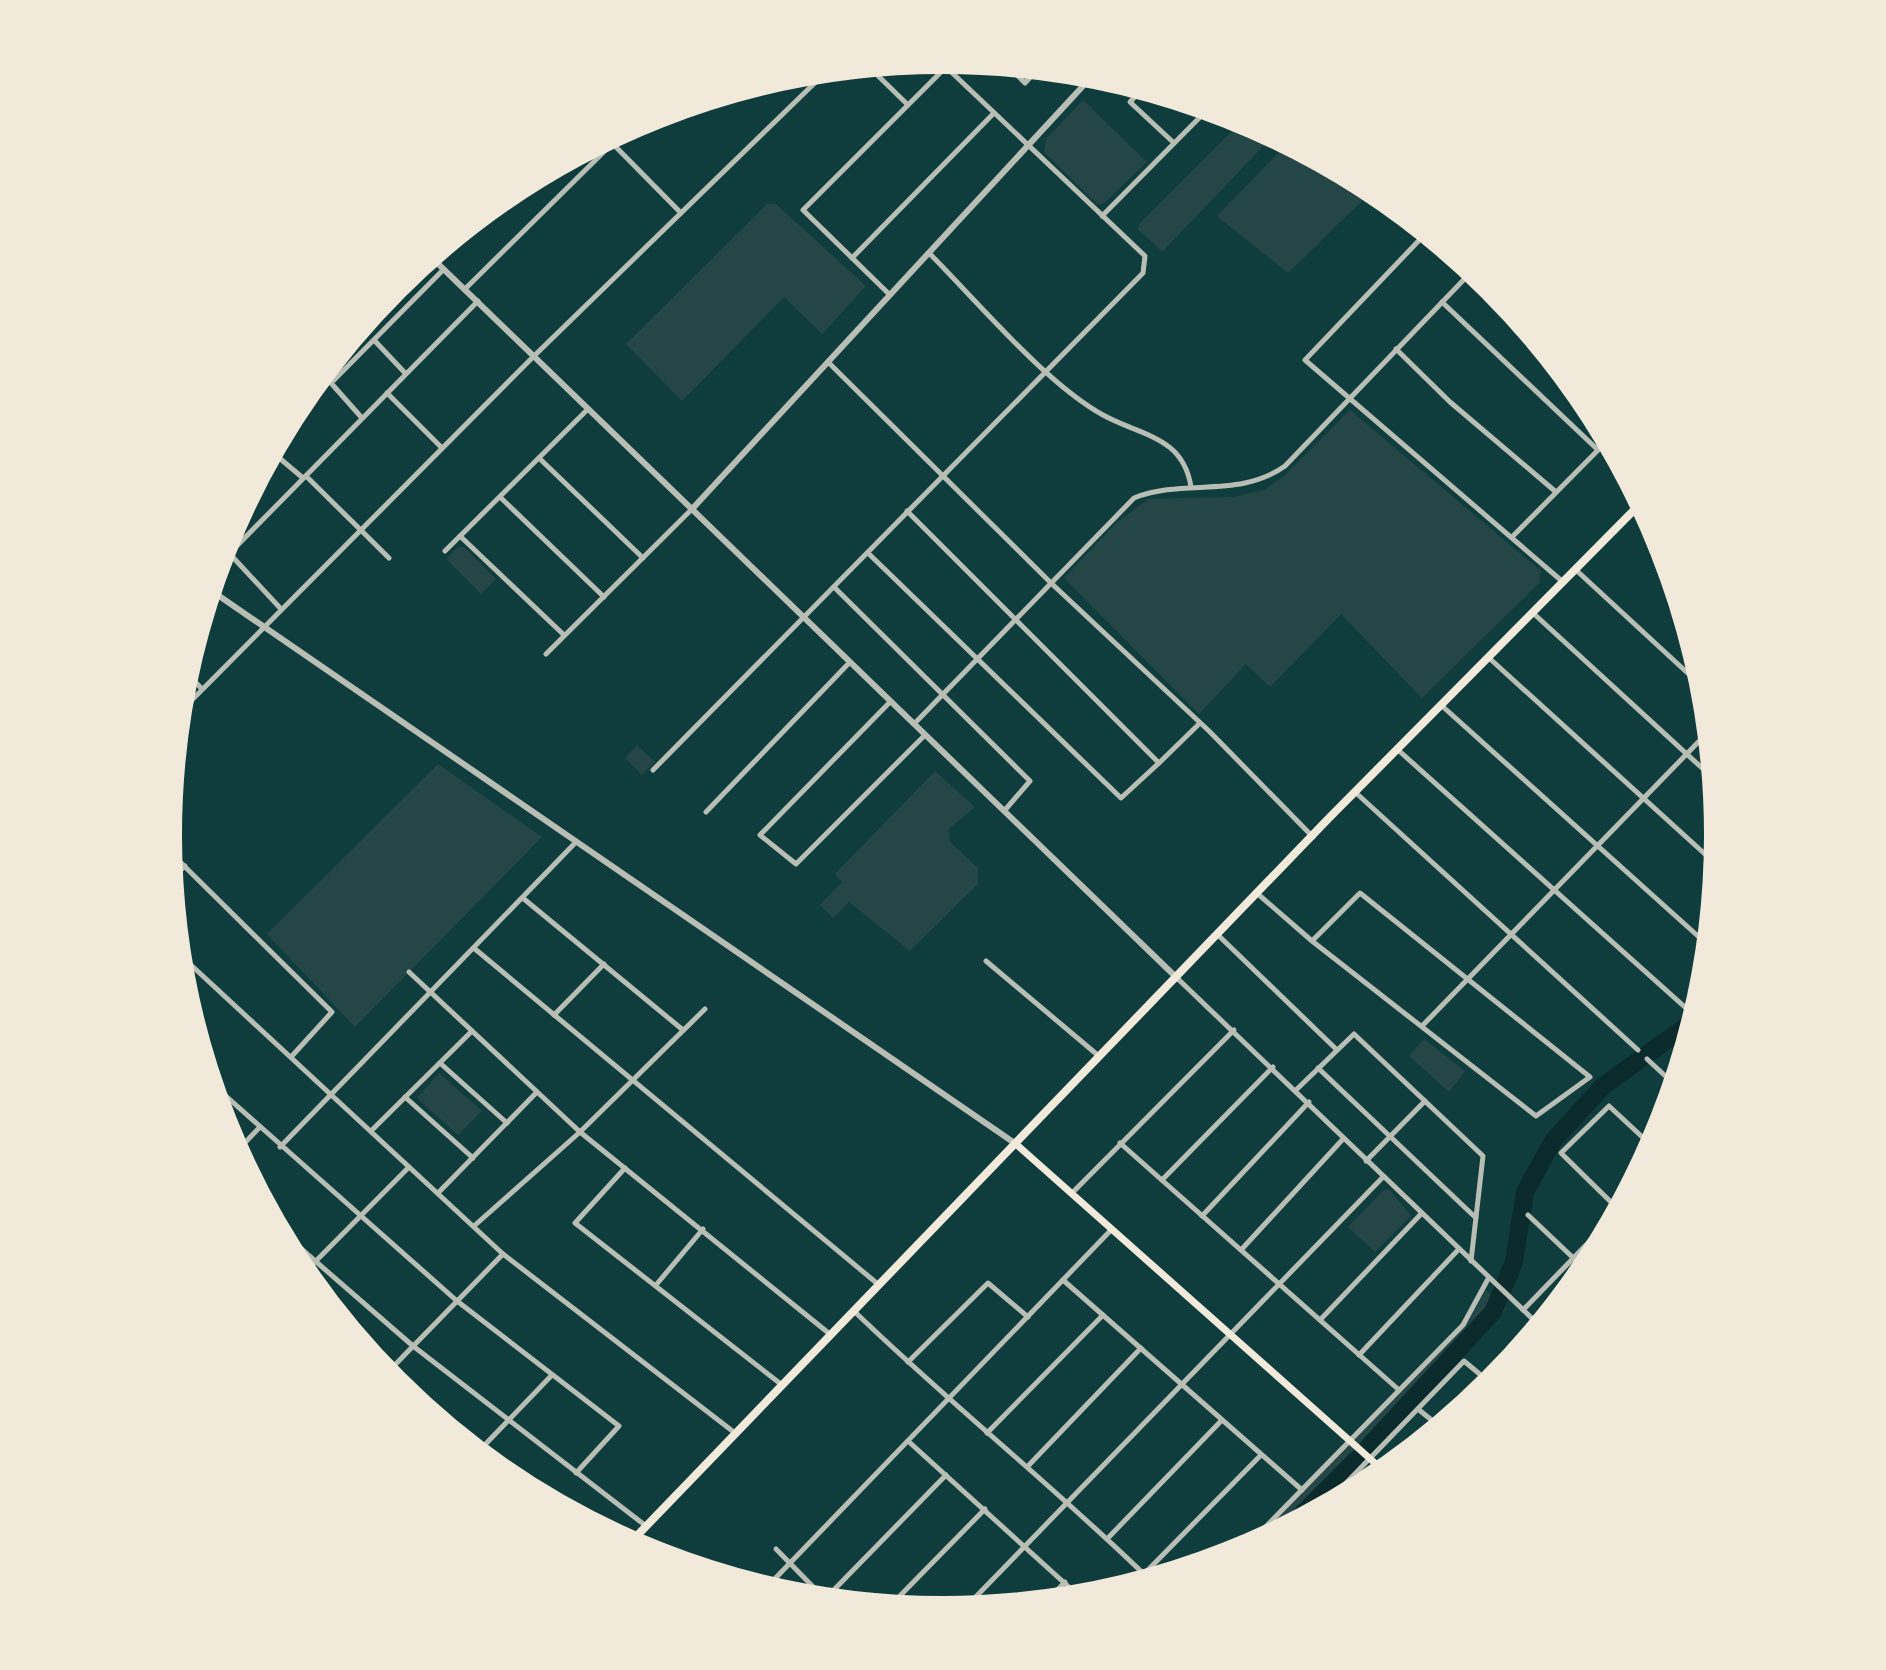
<svg xmlns="http://www.w3.org/2000/svg" width="1886" height="1670" font-family="Manrope,sans-serif">
<style>
.green{fill:#244646}
.lines{fill:none;stroke-linecap:round;stroke-linejoin:round}
.river{stroke:#0a2a2b;stroke-width:18}
.minor{stroke:#b8beb3;stroke-width:5}
.tertiary{stroke:#b8beb3;stroke-width:6}
.secondary{stroke:#f1e9da;stroke-width:7}
.primary{stroke:#f1e9da;stroke-width:8}
.rim{fill:none;stroke:#f1e9da;stroke-width:4}
</style>
<rect width="100%" height="100%" fill="#0f3d3e"/>
<!-- green -->
<g class="green">
<polygon points="1083,100 1147,162 1103,204 1097,204 1044,152 1046,139"/>
<polygon points="1244,119 1274,135 1162,252 1138,229 1139,224"/>
<polygon points="1288,143 1366,184 1367,196 1288,273 1217,216"/>
<polygon points="767,204 776,204 866,286 822,334 784,297 682,401 626,344"/>
<polygon points="1350,410 1541,571 1539,583 1422,698 1341,614 1270,687 1246,664 1199,714 1064,578 1116,523 1148,499 1233,497 1264,490 1284,476"/>
<polygon points="458,547 464,547 496,579 481,594 446,559"/>
<polygon points="637,745 655,762 642,775 625,758"/>
<polygon points="438,764 542,837 355,1027 267,934"/>
<polygon points="935,771 975,807 949,829 950,842 978,868 978,884 910,951 849,902 833,918 820,905 842,882 835,874"/>
<polygon points="1424,1039 1465,1071 1449,1092 1409,1056"/>
<polygon points="439,1073 482,1111 458,1135 417,1098"/>
<polygon points="1389,1189 1411,1216 1375,1252 1348,1227 1384,1190"/>
<polygon points="1486,1290 1507,1308 1309,1516 1246,1550 1468,1323"/>
</g>
<g class="lines">
<!-- river -->
<g class="river">
<polyline points="1369,1446 1493,1312 1514,1262 1525,1192 1553,1141 1603,1086 1695,1020"/>
<polyline points="1289,1527 1357,1459"/>
</g>
<!-- minor -->
<g class="minor">
<polyline points="1006,64 1025,83 1039,67"/>
<polyline points="867,65 908,105"/>
<polyline points="1143,88 1130,102 1174,143"/>
<polyline points="613,144 681,213"/>
<polyline points="1102,216 1209,108"/>
<polyline points="1427,232 1305,360 1563,582"/>
<path d="M929 253C977 301 1045 383 1103 415 1141 436 1183 436 1191 487"/>
<polyline points="852,258 994,113"/>
<polyline points="465,289 632,124"/>
<polyline points="890,295 803,210 954,59"/>
<polyline points="1442,302 1598,450"/>
<polyline points="374,340 406,374"/>
<polyline points="1396,349 1450,402 1556,492"/>
<polyline points="828,362 1051,583 1209,731 1313,837"/>
<polyline points="387,393 442,448"/>
<polyline points="362,418 331,383 444,269"/>
<polyline points="271,451 303,478"/>
<polyline points="539,458 643,558"/>
<polyline points="261,470 275,455"/>
<polyline points="306,476 389,558"/>
<polyline points="500,497 604,597"/>
<polyline points="907,511 1159,763 1200,723"/>
<polyline points="460,536 564,635"/>
<polyline points="1512,537 1608,440"/>
<polyline points="445,551 588,409"/>
<polyline points="229,553 281,609"/>
<polyline points="868,553 1121,798 1159,763"/>
<polyline points="217,566 478,301"/>
<polyline points="1576,570 1706,690"/>
<polyline points="834,587 1030,781 1005,810"/>
<polyline points="1533,613 1714,779"/>
<polyline points="546,654 692,509"/>
<polyline points="1488,657 1717,865"/>
<polyline points="185,671 202,689"/>
<polyline points="890,702 760,835 796,864 925,735"/>
<polyline points="1441,705 1709,946"/>
<polyline points="178,714 534,356 829,69"/>
<path d="M914 724 1134 498C1184 478 1239 499 1285 466L1473 270"/>
<polyline points="1397,749 1696,1017"/>
<polyline points="653,770 1143,273 1145,256 946,67"/>
<polyline points="1355,792 1638,1050"/>
<polyline points="706,812 850,662"/>
<polyline points="168,850 332,1012 291,1057"/>
<polyline points="170,880 185,866"/>
<polyline points="1259,895 1312,941 1536,1116 1590,1077 1360,893 1312,941"/>
<polyline points="524,899 683,1030"/>
<polyline points="1219,936 1337,1050"/>
<polyline points="475,949 879,1285"/>
<polyline points="178,953 503,1254 735,1433"/>
<polyline points="986,961 1100,1057"/>
<polyline points="409,972 580,1132 831,1335"/>
<polyline points="1178,979 1540,1326"/>
<polyline points="554,1015 604,964"/>
<polyline points="1423,1025 1710,730"/>
<polyline points="1647,1059 1675,1085"/>
<polyline points="440,1063 507,1123"/>
<polyline points="1318,1068 1476,1218"/>
<polyline points="210,1082 457,1301 619,1426 576,1473"/>
<polyline points="1296,1090 1354,1034 1483,1156 1471,1261"/>
<polyline points="405,1097 473,1158"/>
<polyline points="371,1131 472,1031"/>
<polyline points="1120,1143 1399,1390"/>
<polyline points="280,1147 576,842"/>
<polyline points="236,1152 259,1128"/>
<polyline points="1366,1161 1425,1101"/>
<polyline points="625,1168 575,1223 782,1385"/>
<polyline points="1162,1180 1273,1067"/>
<polyline points="1073,1192 1234,1030"/>
<polyline points="438,1193 537,1092"/>
<polyline points="1619,1210 1561,1153 1609,1106 1653,1147"/>
<polyline points="1528,1215 1586,1270"/>
<polyline points="1202,1216 1309,1102"/>
<polyline points="275,1226 413,1346 646,1526"/>
<polyline points="474,1226 580,1132 705,1009"/>
<polyline points="1241,1250 1343,1139"/>
<polyline points="303,1274 409,1167"/>
<polyline points="1063,1280 1302,1490"/>
<polyline points="656,1285 703,1229"/>
<polyline points="1523,1310 1618,1212"/>
<path d="M854 1311C950 1404 1055 1487 1150 1580"/>
<polyline points="1320,1320 1421,1214"/>
<polyline points="1359,1355 1458,1250"/>
<polyline points="908,1362 988,1283 1028,1317"/>
<polyline points="385,1375 503,1254"/>
<polyline points="1418,1409 1440,1427"/>
<polyline points="987,1433 1103,1315"/>
<polyline points="908,1441 1081,1598"/>
<polyline points="477,1453 551,1376"/>
<polyline points="1028,1466 1141,1348"/>
<polyline points="1320,1510 1464,1361 1488,1381 1488,1388"/>
<polyline points="1107,1539 1222,1420"/>
<polyline points="776,1549 826,1600"/>
<polyline points="1240,1553 1463,1325 1488,1279"/>
<polyline points="1144,1574 1261,1455"/>
<polyline points="765,1589 1112,1229"/>
<polyline points="824,1600 946,1475"/>
<polyline points="1046,1602 1065,1582"/>
<polyline points="889,1607 985,1509"/>
<polyline points="963,1610 1383,1177"/>
</g>
<!-- tertiary -->
<g class="tertiary">
<polyline points="430,256 1178,979"/>
<polyline points="693,508 1095,73"/>
<polyline points="209,589 1016,1144"/>
</g>
<!-- secondary -->
<polyline class="secondary" points="1016,1144 1385,1472"/>
<!-- primary -->
<polyline class="primary" points="629,1544 1328,819 1642,502"/>
</g>
<!-- crop -->
<path d="M0 0H1886V1670H0ZM180 835a763 763 0 1 1 1526 0a763 763 0 1 1-1526 0Z" fill="#f1e9da" fill-rule="evenodd"/>
<path class="rim" d="M180 835a763 763 0 1 1 1526 0a763 763 0 1 1-1526 0Z"/>
</svg>
